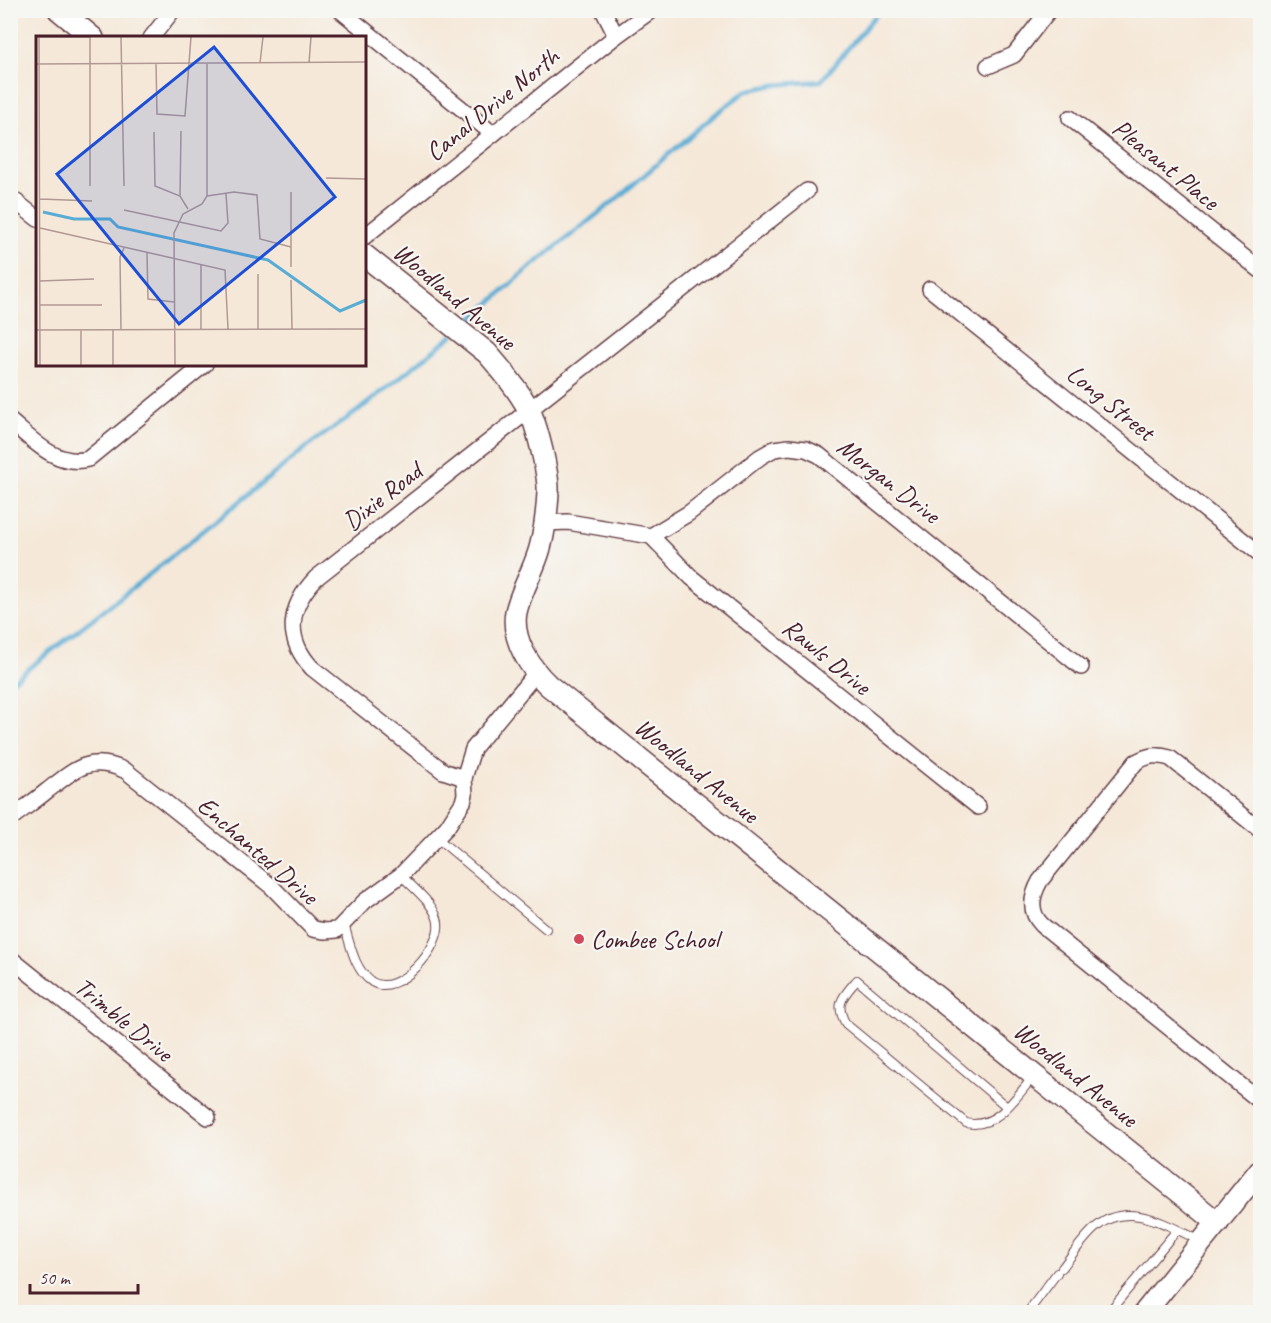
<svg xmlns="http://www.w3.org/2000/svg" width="1271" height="1323" font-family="Caveat,sans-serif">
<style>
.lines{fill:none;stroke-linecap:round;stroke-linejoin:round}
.stream{stroke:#59acd4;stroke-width:4.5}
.lane-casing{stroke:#643d45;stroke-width:10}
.street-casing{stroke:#643d45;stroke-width:18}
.secondary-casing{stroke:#643d45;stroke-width:24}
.lane{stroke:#fff;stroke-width:8}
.street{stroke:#fff;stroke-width:15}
.secondary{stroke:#fff;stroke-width:21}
.poi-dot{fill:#d1495b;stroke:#f6f6f2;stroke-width:2}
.labels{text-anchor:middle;stroke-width:4.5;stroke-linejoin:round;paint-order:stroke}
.street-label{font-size:26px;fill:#4a1f2b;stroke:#f6f6f2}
.poi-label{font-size:26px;fill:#4a1f2b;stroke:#f6f6f2;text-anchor:start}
.inset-river{fill:none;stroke:#59acd4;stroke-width:3}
.inset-road{fill:none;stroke:#b19893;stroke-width:1.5}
.view{fill:#1d4ed8;fill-opacity:0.15;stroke:#1d4ed8;stroke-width:3}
.inset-edge{fill:none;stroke:#4a1f2b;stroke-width:3}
</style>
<rect width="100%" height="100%" fill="#f6f6f2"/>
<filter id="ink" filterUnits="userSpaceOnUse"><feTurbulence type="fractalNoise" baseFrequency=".0167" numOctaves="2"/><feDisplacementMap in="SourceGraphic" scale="12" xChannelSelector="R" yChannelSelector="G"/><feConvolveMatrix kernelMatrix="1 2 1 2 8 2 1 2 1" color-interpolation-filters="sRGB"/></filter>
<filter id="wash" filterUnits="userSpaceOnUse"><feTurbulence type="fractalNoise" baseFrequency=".008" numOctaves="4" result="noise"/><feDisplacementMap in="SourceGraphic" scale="24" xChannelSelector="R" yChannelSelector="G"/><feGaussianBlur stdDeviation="1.35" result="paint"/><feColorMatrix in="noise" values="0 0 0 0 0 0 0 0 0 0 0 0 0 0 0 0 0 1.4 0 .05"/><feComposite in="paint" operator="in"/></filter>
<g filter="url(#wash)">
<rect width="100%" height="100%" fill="#f5e8d8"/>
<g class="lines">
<!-- stream -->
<g class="stream">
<polyline points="462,328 528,269 614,201 717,113 746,91 774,85 821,81 880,10"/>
<polyline points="10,683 145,578 312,443 359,410 453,335"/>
</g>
</g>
</g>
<g filter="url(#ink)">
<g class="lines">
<!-- lane casing -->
<g class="lane-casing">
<g id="lane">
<polyline points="437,838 546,929"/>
<path d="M344 924C350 943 354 970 372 982 398 998 442 947 438 922 435 904 413 888 401 875"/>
<path d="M1007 1107 857 980C843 996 834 1004 846 1024L966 1123C996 1130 1016 1097 1033 1077"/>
<path d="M1062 1268C1072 1255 1082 1240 1094 1229 1127 1198 1168 1226 1201 1241"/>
<polyline points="1028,1312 1057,1273"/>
<polyline points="1109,1312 1177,1230"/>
</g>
</g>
<!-- street casing -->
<g class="street-casing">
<g id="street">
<polyline points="340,10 493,134"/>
<polyline points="603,10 616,36"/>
<polyline points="151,38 173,10"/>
<polyline points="988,66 1014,55 1049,10"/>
<polyline points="1070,118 1260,270"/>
<polyline points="10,197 38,219"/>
<polyline points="364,237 616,36 652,10"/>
<polyline points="930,289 1260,554"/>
<path d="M10 421C33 440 56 467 88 459L205 364"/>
<polyline points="545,523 568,522 651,536 689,513 760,457 774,449 789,447 806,449 819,455 1081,667"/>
<polyline points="651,536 692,578 978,807"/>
<path d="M464 778 443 771 312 668C284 638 289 606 316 578L807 191"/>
<path d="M10 819C23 809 36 800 48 790 75 769 91 754 126 771L271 886 313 929 325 931 337 930 365 901 401 875 447 827 463 802 465 794 464 778 473 749 536 673"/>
<path d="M1260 830 1170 758C1157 754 1149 755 1136 762L1040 881C1031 897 1029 912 1042 925L1260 1101"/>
<polyline points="10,958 208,1117"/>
</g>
</g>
<!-- secondary casing -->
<g class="secondary-casing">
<g id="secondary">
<polyline points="59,10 93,38"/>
<path d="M364 255 487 353C502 370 517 388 528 408 537 424 549 475 548 493 547 511 545 530 540 548 534 570 521 590 516 612 511 639 530 668 548 685L1218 1223"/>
<polyline points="1145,1312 1260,1170"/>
</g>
</g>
<!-- lane -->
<use href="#lane" class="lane"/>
<!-- street -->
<use href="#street" class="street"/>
<!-- secondary -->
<use href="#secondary" class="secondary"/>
</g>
</g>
<!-- markers -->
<circle class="poi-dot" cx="579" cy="939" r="6"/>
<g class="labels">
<!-- street labels -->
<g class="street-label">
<text transform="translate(492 104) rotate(-39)" y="9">Canal Drive North</text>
<text transform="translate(1166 164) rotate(39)" y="9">Pleasant Place</text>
<text transform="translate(455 296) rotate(40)" y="9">Woodland Avenue</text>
<text transform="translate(1111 402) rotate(39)" y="9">Long Street</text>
<text transform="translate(889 480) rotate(38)" y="9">Morgan Drive</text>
<text transform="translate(382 496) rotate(-38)" y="9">Dixie Road</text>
<text transform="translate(827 656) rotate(39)" y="9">Rawls Drive</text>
<text transform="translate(697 770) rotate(39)" y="9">Woodland Avenue</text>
<text transform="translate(258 850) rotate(41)" y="9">Enchanted Drive</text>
<text transform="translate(124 1019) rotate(39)" y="9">Trimble Drive</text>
<text transform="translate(1076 1074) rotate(39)" y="9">Woodland Avenue</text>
</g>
<!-- poi labels -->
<g class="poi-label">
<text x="591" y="948">Combee School</text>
</g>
</g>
<!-- overview -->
<g transform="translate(36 36)">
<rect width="330" height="330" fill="#f5e8d8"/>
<path class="inset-river" d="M7 176 38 183H74L82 191 232 224 304 275 330 264"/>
<path class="inset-road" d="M0 1H54M3 1 4 329M54 1V150M85 1 88 150M120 27 121 78 149 80 155 1M224 27 227 1M273 27 275 1M0 28 330 26M118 96 119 150 144 160 152 173M290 142 330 143M255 156V231M144 160 145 95M171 160 198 156 221 159 224 203 255 211M4 163 56 165M88 174 185 195 192 187 190 158M4 192 189 234 192 293M111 217 112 263 138 266M165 229V294M222 238V293M255 244 256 293M4 245 58 243M4 269H66M0 294 330 293M45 294V329M77 294V329M85 294 84 221 88 212M139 329 138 197 147 178 166 168 171 160V27"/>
<path class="view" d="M178 11 299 161 143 288 21 138Z"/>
<rect width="330" height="330" class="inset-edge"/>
</g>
<!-- margin -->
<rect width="1271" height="1323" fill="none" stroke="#f6f6f2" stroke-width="36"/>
<!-- scale -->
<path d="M30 1284v9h108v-9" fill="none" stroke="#4a1f2b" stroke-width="3"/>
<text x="39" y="1284" font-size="18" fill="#4a1f2b" stroke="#f6f6f2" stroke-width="4.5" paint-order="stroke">50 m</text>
</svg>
